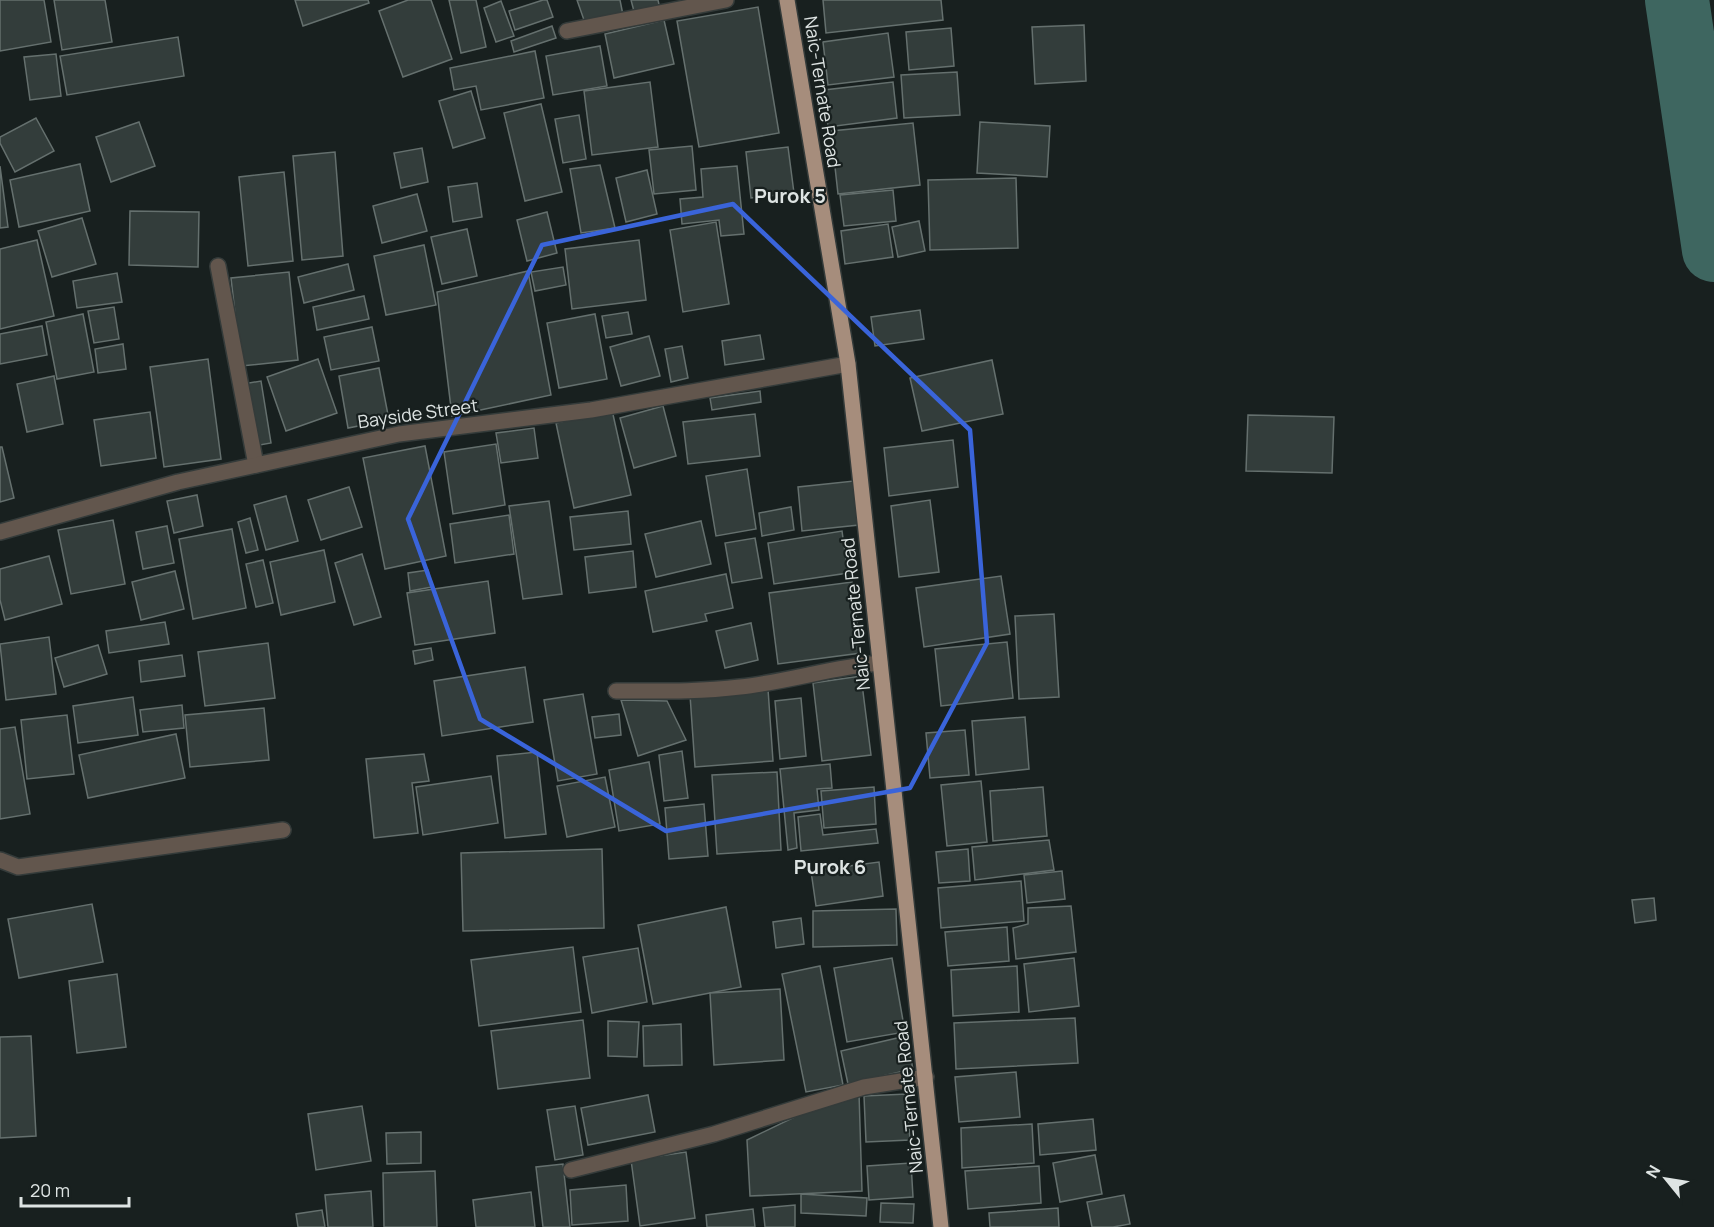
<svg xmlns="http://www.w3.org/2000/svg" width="1714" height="1227" font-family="Manrope,sans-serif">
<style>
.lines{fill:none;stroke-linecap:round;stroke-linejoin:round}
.river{stroke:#3e6660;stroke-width:64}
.building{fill:#333d3b;stroke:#65706e;stroke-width:1.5}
.minor-casing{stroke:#343b3a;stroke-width:18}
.major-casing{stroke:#343b3a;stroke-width:18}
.minor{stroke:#62564d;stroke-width:15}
.major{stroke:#a68d7c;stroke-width:15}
.marked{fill:none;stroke:#3a64da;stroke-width:4.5;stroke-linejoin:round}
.labels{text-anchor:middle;stroke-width:4.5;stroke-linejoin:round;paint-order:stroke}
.street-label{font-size:18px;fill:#dee4e3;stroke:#18201f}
.neighbourhood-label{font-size:20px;font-weight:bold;fill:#dee4e3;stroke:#18201f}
</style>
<rect width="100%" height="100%" fill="#18201f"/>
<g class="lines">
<!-- river -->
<polyline class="river" points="1677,0 1714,250"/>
</g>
<!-- building -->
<g class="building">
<polygon points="0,0 44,0 51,42 0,51"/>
<polygon points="54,0 105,0 112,42 62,50"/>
<polygon points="295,0 368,0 369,3 303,26"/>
<polygon points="408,0 431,0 452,59 403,77 379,11"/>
<polygon points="449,0 476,0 486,47 461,53"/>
<polygon points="543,0 547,0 553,17 515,30 509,11"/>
<polygon points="577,0 620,0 623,15 585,23"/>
<polygon points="631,0 658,0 660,9 635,15"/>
<polygon points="823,0 941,0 943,20 826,33"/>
<polygon points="501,1 514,36 496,42 484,8"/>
<polygon points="758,7 779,133 699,147 677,21"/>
<polygon points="664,20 674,64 614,78 605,34"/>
<polygon points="1084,25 1086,81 1035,84 1032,27"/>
<polygon points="552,26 556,38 514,52 511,41"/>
<polygon points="951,28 954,66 909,70 906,32"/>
<polygon points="888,33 894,77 828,85 823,42"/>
<polygon points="178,37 184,76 67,95 60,56"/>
<polygon points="600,46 607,86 553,95 546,56"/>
<polygon points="535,51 544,98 481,110 476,86 454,90 450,68"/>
<polygon points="56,54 61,96 30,100 24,57"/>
<polygon points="957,72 960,115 904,118 901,75"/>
<polygon points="650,82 658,147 592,155 584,91"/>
<polygon points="893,82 897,118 828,127 824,90"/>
<polygon points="471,91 485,138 453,148 439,101"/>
<polygon points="541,104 562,192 525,201 504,113"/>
<polygon points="579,115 586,159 563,163 555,119"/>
<polygon points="36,118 54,151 15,172 0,143 0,137"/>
<polygon points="139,122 155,166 111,182 96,137"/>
<polygon points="980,122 1050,126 1047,177 977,173"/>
<polygon points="913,123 920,185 838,194 831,131"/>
<polygon points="692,146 696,190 654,194 649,150"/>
<polygon points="788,147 794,193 751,198 746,152"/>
<polygon points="422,148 428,182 401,188 394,153"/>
<polygon points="335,152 343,256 302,260 293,156"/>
<polygon points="80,164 90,211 19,227 10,180"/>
<polygon points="600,165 615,228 581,233 570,169"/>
<polygon points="0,166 8,227 0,228"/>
<polygon points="737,166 744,234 721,236 719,220 682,224 680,199 703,197 701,169"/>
<polygon points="647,170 657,214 626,222 616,178"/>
<polygon points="284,172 293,261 248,266 239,177"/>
<polygon points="1016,178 1018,248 930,250 928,180"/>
<polygon points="477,183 482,217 453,222 448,187"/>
<polygon points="893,190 896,221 844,226 840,195"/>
<polygon points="417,194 427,231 382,243 373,206"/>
<polygon points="130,211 199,212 198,267 129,265"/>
<polygon points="547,212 557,253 527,261 517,220"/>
<polygon points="82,218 96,264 52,277 38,231"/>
<polygon points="919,221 925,251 898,257 892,227"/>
<polygon points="716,222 729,304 683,312 670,230"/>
<polygon points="888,224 893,257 845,264 841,231"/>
<polygon points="467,229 477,276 442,284 431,237"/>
<polygon points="37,240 54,316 0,329 0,249"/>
<polygon points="639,240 646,300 572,309 565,249"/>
<polygon points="424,245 436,305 386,315 374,256"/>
<polygon points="348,264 354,290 304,303 298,277"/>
<polygon points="563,267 566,285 535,291 531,272"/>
<polygon points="528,271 551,395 452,416 437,292"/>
<polygon points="289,272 298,360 241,366 231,278"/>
<polygon points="117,273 122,302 77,308 73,281"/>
<polygon points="364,296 369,319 317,330 313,307"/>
<polygon points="114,307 119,339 94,343 88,311"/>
<polygon points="920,310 924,339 875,346 871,317"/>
<polygon points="628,312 632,334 606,338 602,316"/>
<polygon points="83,314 94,372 57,379 46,322"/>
<polygon points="595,314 607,379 559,388 547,323"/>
<polygon points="42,326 47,355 0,364 0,334"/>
<polygon points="372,327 379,361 331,370 324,337"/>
<polygon points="760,335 764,359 725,365 722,341"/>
<polygon points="649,336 660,376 621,386 610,347"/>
<polygon points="123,344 126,369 98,373 95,349"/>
<polygon points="682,346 688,378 671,382 665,349"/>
<polygon points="208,359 221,459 164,467 150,367"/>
<polygon points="318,359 337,413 286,431 267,377"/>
<polygon points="992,360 1003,414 922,431 910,378"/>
<polygon points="379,368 389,420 348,428 339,376"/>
<polygon points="54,376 63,424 27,432 17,384"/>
<polygon points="261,381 271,443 254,446 243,384"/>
<polygon points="760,391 761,402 712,410 710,398"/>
<polygon points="663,406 676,456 634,468 620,418"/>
<polygon points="612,410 631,495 574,508 556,423"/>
<polygon points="150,412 156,458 101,466 94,420"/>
<polygon points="755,414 760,456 688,464 683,422"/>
<polygon points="1248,415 1334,417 1332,473 1246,471"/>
<polygon points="534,428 538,458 501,463 496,433"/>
<polygon points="953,440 958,487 889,496 884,448"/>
<polygon points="496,444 505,505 453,514 444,452"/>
<polygon points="425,446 446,556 385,569 363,458"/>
<polygon points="0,447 2,447 14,498 0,502"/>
<polygon points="747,469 756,529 716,536 706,476"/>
<polygon points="854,481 859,525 802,531 798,487"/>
<polygon points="349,487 362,527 321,540 308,500"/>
<polygon points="197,495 203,526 174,533 167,501"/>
<polygon points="286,496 298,541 266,550 254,505"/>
<polygon points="930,500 939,572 899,577 891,506"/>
<polygon points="549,501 562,594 523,599 509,506"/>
<polygon points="791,507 794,530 762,536 759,513"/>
<polygon points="628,511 631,544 574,550 570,517"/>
<polygon points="509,515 514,554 455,563 450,524"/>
<polygon points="250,518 258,550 246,553 238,522"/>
<polygon points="113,520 125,584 71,594 58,530"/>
<polygon points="701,521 711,564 656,577 645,534"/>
<polygon points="167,526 174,563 143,569 136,532"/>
<polygon points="232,529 246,608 193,619 179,539"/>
<polygon points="842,531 848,573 774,584 768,543"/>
<polygon points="755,538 762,578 732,583 725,543"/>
<polygon points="324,550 335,602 281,615 270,562"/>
<polygon points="633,551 636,587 589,593 585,557"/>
<polygon points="362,554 381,617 354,625 335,563"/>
<polygon points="49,556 62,604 5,620 0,600 0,569"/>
<polygon points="263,560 273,603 256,607 246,564"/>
<polygon points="428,570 432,587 410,591 408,573"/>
<polygon points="175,571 184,609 141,620 132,582"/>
<polygon points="726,574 733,608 705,614 707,621 653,632 645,591"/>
<polygon points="1001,576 1010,634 924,647 916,588"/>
<polygon points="488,581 495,633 415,645 407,593"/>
<polygon points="852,582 861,653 778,664 769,593"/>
<polygon points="1054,614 1059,697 1019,699 1015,616"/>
<polygon points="165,622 169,644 109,653 106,631"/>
<polygon points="751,623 758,660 725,668 716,631"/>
<polygon points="49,637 56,694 6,700 0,644"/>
<polygon points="1007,642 1013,698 941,706 935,649"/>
<polygon points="268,643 275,698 205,706 198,652"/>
<polygon points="98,645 107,674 64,687 55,658"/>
<polygon points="431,648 433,660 415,664 413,651"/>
<polygon points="182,655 185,676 141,682 139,661"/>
<polygon points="525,667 533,722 442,736 434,681"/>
<polygon points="861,676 871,755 822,761 813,683"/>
<polygon points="768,689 773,761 695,767 690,695"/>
<polygon points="583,694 597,774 558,781 544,700"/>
<polygon points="133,697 138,735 78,743 73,706"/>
<polygon points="801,698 806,756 780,759 775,701"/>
<polygon points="621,700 667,701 686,740 638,756"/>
<polygon points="182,705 184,728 143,732 140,710"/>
<polygon points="264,708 269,760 190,767 185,715"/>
<polygon points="619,714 621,735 595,738 592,717"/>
<polygon points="67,715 74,774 27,779 21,720"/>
<polygon points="1025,717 1029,769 976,775 972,721"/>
<polygon points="15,727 30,814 0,819 0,729"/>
<polygon points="965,730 969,775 930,778 926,733"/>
<polygon points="176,734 185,778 88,798 79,755"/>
<polygon points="682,751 688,798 664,801 659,755"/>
<polygon points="537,752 546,834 505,838 497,756"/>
<polygon points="424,754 429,781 412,783 418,833 374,838 366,759"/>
<polygon points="649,762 660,824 619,831 609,770"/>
<polygon points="830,764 832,788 817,789 819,810 794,813 797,848 788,850 780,769"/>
<polygon points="777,772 781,850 717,854 712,775"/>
<polygon points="491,776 498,823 423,835 416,787"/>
<polygon points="605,777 615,827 567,837 557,786"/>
<polygon points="981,781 987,842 947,846 941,785"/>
<polygon points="874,787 876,824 824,828 821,791"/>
<polygon points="1043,787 1047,836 993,841 990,791"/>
<polygon points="704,804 708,856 669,859 665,808"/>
<polygon points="820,814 823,835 876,829 878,843 801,851 798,817"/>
<polygon points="1049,840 1054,870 975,880 972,847"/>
<polygon points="602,849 604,928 463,931 461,853"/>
<polygon points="968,849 970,881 939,883 936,852"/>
<polygon points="879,862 883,896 816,906 811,871"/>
<polygon points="1062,871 1065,899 1027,903 1024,875"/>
<polygon points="1021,881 1024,921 941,928 938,888"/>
<polygon points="1654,898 1656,920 1635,923 1632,900"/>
<polygon points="92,904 103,962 19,978 8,919"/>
<polygon points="1071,906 1076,952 1016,959 1013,928 1028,924 1028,908"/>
<polygon points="726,907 741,987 653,1004 638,925"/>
<polygon points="896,909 897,945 813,947 813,911"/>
<polygon points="801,918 804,944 776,948 773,922"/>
<polygon points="1007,927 1009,961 948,966 945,932"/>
<polygon points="573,947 581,1012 479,1026 471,960"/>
<polygon points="638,948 647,1002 592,1013 583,957"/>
<polygon points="892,958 905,1032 847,1042 834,968"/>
<polygon points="1074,958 1079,1006 1029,1012 1024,964"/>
<polygon points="820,966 843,1085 806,1092 782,974"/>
<polygon points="1017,966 1019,1012 953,1016 951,970"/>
<polygon points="117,974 126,1047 77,1053 69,981"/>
<polygon points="780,989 784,1060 714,1065 710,993"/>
<polygon points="1075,1018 1078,1063 956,1069 954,1023"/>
<polygon points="583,1020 590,1078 498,1089 491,1031"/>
<polygon points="608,1021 639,1022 637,1057 608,1056"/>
<polygon points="681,1024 682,1065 644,1066 643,1026"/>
<polygon points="31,1036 36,1136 0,1138 0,1037"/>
<polygon points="906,1036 913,1069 848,1084 841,1051"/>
<polygon points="1016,1072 1020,1117 959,1122 955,1077"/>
<polygon points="859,1093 862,1191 750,1196 747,1140 809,1110"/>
<polygon points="907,1094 910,1140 866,1142 864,1096"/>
<polygon points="648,1095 655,1132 588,1145 581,1108"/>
<polygon points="362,1106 371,1161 316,1170 308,1114"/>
<polygon points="575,1106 583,1155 555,1160 547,1110"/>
<polygon points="1093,1119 1096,1150 1040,1155 1038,1124"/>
<polygon points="1032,1124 1034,1163 962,1168 961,1128"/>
<polygon points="421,1132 421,1163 387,1164 386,1133"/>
<polygon points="686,1152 695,1218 640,1226 631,1160"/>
<polygon points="1095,1155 1102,1194 1060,1202 1053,1163"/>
<polygon points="911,1163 913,1197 869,1200 867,1166"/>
<polygon points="563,1164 570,1227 543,1227 536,1167"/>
<polygon points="1039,1166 1041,1203 968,1209 965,1171"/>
<polygon points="435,1171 437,1227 384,1227 383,1173"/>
<polygon points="626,1185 628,1221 572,1225 570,1190"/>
<polygon points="371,1191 373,1227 328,1227 325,1195"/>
<polygon points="531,1192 535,1227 476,1227 473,1200"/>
<polygon points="801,1194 867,1198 866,1216 801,1213"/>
<polygon points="1124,1195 1130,1224 1113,1227 1092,1227 1087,1202"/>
<polygon points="881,1203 914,1204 913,1223 880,1222"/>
<polygon points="795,1205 795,1227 765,1227 763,1208"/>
<polygon points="1058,1208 1059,1227 990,1227 989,1213"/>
<polygon points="753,1209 755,1227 707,1227 706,1215"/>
<polygon points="322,1210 325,1227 298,1227 296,1214"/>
</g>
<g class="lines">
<!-- minor casing -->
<g class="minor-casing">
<g id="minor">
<polyline points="567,31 726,0"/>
<polyline points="218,266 256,465"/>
<polyline points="0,532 178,482 399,434 591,410 848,364"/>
<path d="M616 691C657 691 699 692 740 687 787 682 833 667 880 663"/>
<polyline points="0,860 18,867 283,830"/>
<polyline points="571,1170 714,1134 864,1087 926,1077"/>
</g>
</g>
<!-- major casing -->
<g class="major-casing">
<polyline id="major" points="787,0 848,364 941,1227"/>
</g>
<!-- minor -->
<use href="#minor" class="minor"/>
<!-- major -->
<use href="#major" class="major"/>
</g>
<!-- marked area -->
<path class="marked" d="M733 204 970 430 987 643 910 788 666 831 480 719 408 519 542 245Z"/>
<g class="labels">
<!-- street labels -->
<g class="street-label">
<text transform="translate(822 92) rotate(81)" y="6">Naic-Ternate Road</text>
<text transform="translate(418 414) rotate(-8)" y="6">Bayside Street</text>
<text transform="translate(856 614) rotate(-96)" y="6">Naic-Ternate Road</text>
<text transform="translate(909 1097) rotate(-96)" y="6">Naic-Ternate Road</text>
</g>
<!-- neighbourhood labels -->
<g class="neighbourhood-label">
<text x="790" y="203">Purok 5</text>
<text x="830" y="874">Purok 6</text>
</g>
</g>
<!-- north arrow -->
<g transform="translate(1666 1179) rotate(300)" stroke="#18201f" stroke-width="4.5" paint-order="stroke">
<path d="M0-4.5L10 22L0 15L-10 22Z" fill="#dee4e3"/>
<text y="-9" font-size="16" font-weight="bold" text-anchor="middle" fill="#dee4e3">N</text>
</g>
<!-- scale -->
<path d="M21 1197v9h108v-9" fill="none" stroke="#dee4e3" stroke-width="3"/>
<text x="30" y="1197" font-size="18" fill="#dee4e3" stroke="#18201f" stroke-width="4.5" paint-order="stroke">20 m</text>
</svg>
